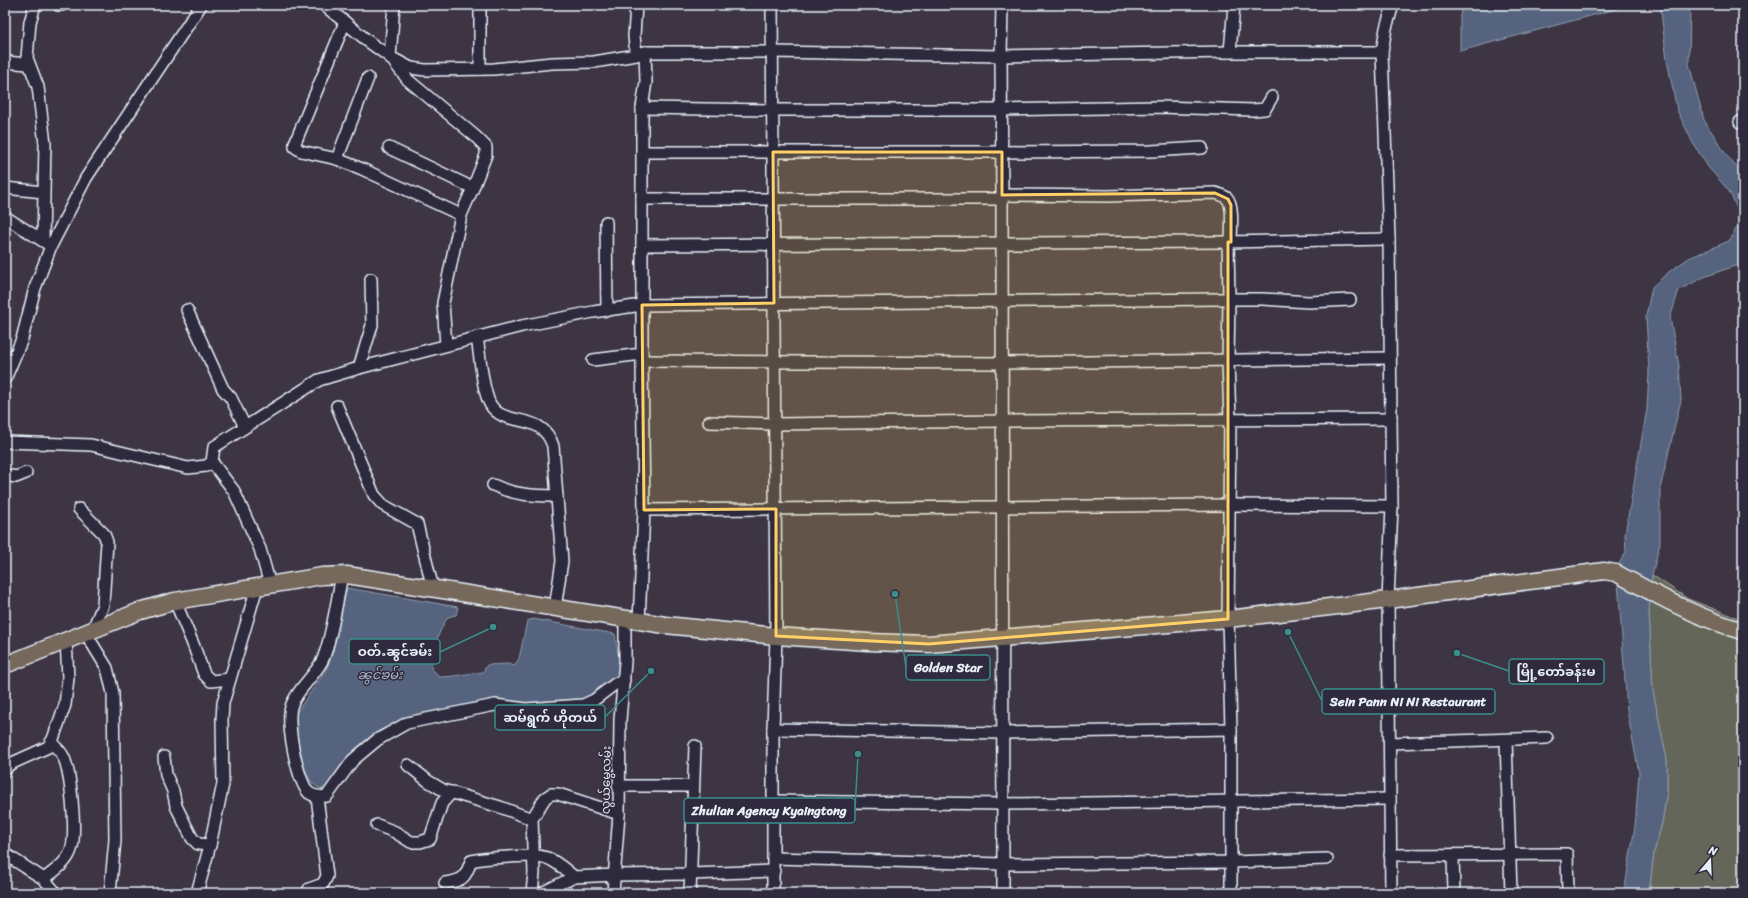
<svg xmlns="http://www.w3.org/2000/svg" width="1748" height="898" font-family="Sriracha,'Noto Sans Myanmar',sans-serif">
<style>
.green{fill:#636658;stroke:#a6aca8}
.water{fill:#54637e;stroke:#8f9caf}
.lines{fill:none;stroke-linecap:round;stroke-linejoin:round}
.minor-casing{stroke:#e8f1f8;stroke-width:14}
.highway-casing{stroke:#e8f1f8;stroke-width:19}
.minor{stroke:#2f2a3d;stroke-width:11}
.highway{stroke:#76695c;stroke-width:16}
.marked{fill:#ffd166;fill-opacity:0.2;stroke:#ffd166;stroke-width:3;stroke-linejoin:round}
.labels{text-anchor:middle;stroke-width:3;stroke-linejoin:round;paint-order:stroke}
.street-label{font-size:12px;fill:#e8f1f8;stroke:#2f2a3d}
.water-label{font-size:13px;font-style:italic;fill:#adb8c7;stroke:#2f2a3d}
.leader{fill:none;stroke:#3a8f8a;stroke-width:1.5}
.callout-dot{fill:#3a8f8a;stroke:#2f2a3d;stroke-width:1.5}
.callout{fill:#2f2a3d;stroke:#3a8f8a;stroke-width:1.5}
.callout-label{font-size:13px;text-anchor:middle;font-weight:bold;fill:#e8f1f8}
</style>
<rect width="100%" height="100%" fill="#3d3544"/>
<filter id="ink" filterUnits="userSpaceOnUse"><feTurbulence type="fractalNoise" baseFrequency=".025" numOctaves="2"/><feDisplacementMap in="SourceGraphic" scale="8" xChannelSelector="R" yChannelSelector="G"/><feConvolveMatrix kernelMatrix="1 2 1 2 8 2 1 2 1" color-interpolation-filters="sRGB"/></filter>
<g filter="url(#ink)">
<!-- green -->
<polygon class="green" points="1652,575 1688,599 1743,620 1743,893 1649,893 1654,852 1662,823 1667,791 1667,760 1653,691 1649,612"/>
<!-- water -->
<g class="water">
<polygon points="1462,5 1631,5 1460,51 1460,16"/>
<polygon points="1660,5 1690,5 1689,64 1704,120 1727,156 1743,175 1743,263 1704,277 1679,290 1670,318 1679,366 1681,400 1660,489 1660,543 1652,575 1649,612 1653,691 1667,760 1667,791 1662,823 1654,852 1649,893 1624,893 1635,826 1639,773 1627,710 1617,567 1626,552 1625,534 1647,409 1649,372 1646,316 1652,287 1670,271 1689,258 1729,241 1738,225 1737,208 1729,191 1708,167 1693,143 1677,110 1667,60"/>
<path d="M347 588 458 607 456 615 448 617C438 632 432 650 431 668L440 677C455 677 468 673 483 672L487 665 508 664 514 666 519 659 527 621 533 619 615 634 621 673 591 696 574 701 524 704 500 700 418 714 398 722 376 732 356 748 343 764 327 788 322 789 317 787 311 782 305 769 297 737 296 713 325 672 331 658Z"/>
</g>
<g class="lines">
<!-- minor casing -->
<g class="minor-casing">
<g id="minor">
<polyline points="35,5 30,22 27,58 38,87 45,144 43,241"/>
<polyline points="58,5 62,5"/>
<polyline points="324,5 369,42 390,57 411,68 425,70 494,69 552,63 594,62 636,55 645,52 772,52 1001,56 1230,52 1382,52"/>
<polyline points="394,5 390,57 408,80 475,136 486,147 486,155 473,188 461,215 443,303 446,345"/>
<polyline points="772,5 776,636 773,729 773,893"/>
<polyline points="1002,5 1001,56 1002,195 1003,893"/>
<polyline points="345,22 295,143 295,147 301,151 337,159 362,169 461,215"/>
<polyline points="1230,52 1234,5"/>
<polyline points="636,55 634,36 636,5"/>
<polyline points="5,62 28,64"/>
<polyline points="480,69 480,5"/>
<polyline points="642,108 773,110 1002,110 1159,107 1253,110 1265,109 1272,97"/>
<polyline points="1740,122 1743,122"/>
<polyline points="389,148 473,188"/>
<polyline points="643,152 1002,152 1151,151 1202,148"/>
<polyline points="337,159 368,78"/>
<polyline points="5,188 43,192"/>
<path d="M1002 195 1108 196 1215 193C1219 194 1223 195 1227 198 1234 205 1231 231 1231 242"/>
<polyline points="642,199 1002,199"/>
<polyline points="5,217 48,244"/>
<polyline points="606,222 607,310"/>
<polyline points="1228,242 1229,299 1228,361 1230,420 1228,619 1231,729 1231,893"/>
<polyline points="642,245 1228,242 1389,239"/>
<polyline points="187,310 223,389 231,398 245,427"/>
<path d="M477 337C480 355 482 389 490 404 504 429 542 410 553 446L562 561 555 608"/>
<polyline points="593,360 642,354"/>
<polyline points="642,361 1002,363 1390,358"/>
<polyline points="359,368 372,325 371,279"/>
<polyline points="5,379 22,339 35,288 51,246 86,178 201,5"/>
<polyline points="337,406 374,495 383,505 417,524 433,589"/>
<polyline points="709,422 775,424 1002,421 1391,419"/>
<polyline points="5,442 91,445 188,468 206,466 212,462 214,447 319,380 359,368 522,326 593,312 642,305 1220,299 1263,299 1309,302 1350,300"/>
<polyline points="212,462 234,491 260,549 270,585"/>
<polyline points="5,475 16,477 26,473"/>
<path d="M493 485C514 495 534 496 557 496"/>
<polyline points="79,509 104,534 107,542 103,605 93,629"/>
<polyline points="644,510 1229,505 1392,506"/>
<path d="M342 575C337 600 332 637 323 659 315 676 299 687 292 704 285 720 297 781 309 793 315 797 320 797 327 796L353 760 377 740 407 723 495 705 526 709 583 705 594 700 615 684 624 680"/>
<polyline points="175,601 193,644 204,674 211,681 230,679"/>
<polyline points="639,621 644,510 642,361 642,108 646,82 645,52"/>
<polyline points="85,632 107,668 113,693 115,840 110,893"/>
<polyline points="773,729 1003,733 1231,729"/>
<polyline points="1506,740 1511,893"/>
<polyline points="1390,743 1547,738"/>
<polyline points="164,757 166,775 173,791 176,806 192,838 198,844 210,845"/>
<polyline points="408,765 428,781 443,790 500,807 532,819"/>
<polyline points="5,771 8,765 48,747 53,739 65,705 68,678 66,640"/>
<polyline points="618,786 693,786"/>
<polyline points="773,801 1003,804 1390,799"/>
<polyline points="377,825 395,832 411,842 420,842 430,839 442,803 452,792"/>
<polyline points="5,854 44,879 56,893"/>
<polyline points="1390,855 1567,854 1568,893"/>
<polyline points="1453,855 1454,893"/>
<polyline points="773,858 1003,864 1232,862 1327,859"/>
<path d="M44 879C54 871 67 863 71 850 77 835 71 771 63 756 60 750 56 747 51 743"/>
<path d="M445 883C463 880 465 879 471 861 484 858 496 858 509 857 544 855 547 853 574 877"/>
<polyline points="309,889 323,884 327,876 317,797"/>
<polyline points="197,893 210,845 223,784 222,720 223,703 257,587"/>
<polyline points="532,893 534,873 532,819 545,798 551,794 558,794 619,814"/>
<polyline points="542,893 574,877 615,875 690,874 774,871"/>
<polyline points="613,893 619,814 620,720 625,662 625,619"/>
<polyline points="690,893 695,746"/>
<polyline points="1391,893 1388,600 1392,506 1389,239 1382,52 1386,28 1393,5"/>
</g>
</g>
<!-- highway casing -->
<g class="highway-casing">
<path id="highway" d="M5 665 140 611 175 601 322 576 347 575 665 625 776 636 869 642 929 644 1228 619 1388 600 1604 571 1616 573C1657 595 1697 618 1743 631"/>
</g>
<!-- minor -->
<use href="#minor" class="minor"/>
<!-- highway -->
<use href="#highway" class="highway"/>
</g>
</g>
<!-- marked area -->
<path class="marked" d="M773 152H1002V195L1215 193 1228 199 1231 205V242H1228V619L929 644 776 636V509L644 510 642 305 774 303Z"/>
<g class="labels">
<!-- street labels -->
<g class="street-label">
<text transform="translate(606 780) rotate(-89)" y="4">လွယ်မွေလမ်း</text>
</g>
<!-- water labels -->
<g class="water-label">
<text x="380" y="679">ၼွင်ၶမ်း</text>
</g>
</g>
<!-- callouts -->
<path class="leader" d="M493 627L440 652M895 594L906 667M1457 653L1509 671M1288 632L1322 701M651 671L605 717M858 754L855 810"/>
<g class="callout-dot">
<circle cx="493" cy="627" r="4"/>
<circle cx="895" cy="594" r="4"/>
<circle cx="1457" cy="653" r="4"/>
<circle cx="1288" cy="632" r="4"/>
<circle cx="651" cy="671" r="4"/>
<circle cx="858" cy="754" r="4"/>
</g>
<g class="callout">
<rect x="349" y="639" width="91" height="25" rx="4"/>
<rect x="906" y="655" width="84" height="25" rx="4"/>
<rect x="1509" y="659" width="95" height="25" rx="4"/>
<rect x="1322" y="689" width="173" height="25" rx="4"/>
<rect x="495" y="705" width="110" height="25" rx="4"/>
<rect x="684" y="798" width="171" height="25" rx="4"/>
</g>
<g class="callout-label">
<text x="395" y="656">ဝတ်ႉၼွင်ၶမ်း</text>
<text x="948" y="672">Golden Star</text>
<text x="1556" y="676">မြို့တော်ခန်းမ</text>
<text x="1408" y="706">Sein Pann Ni Ni Restaurant</text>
<text x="550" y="722">ဆမ်ရွက် ဟိုတယ်</text>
<text x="769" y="815">Zhulian Agency Kyaingtong</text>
</g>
<!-- margin -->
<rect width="1748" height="898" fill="none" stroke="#2f2a3d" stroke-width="20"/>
<rect x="10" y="10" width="1728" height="878" fill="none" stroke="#e8f1f8" stroke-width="1.5" filter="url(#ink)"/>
<!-- north arrow -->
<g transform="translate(1710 860) rotate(19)" stroke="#2f2a3d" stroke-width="3" paint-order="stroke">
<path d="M0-3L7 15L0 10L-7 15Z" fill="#e8f1f8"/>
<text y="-6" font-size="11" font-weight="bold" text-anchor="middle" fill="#e8f1f8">N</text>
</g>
</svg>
